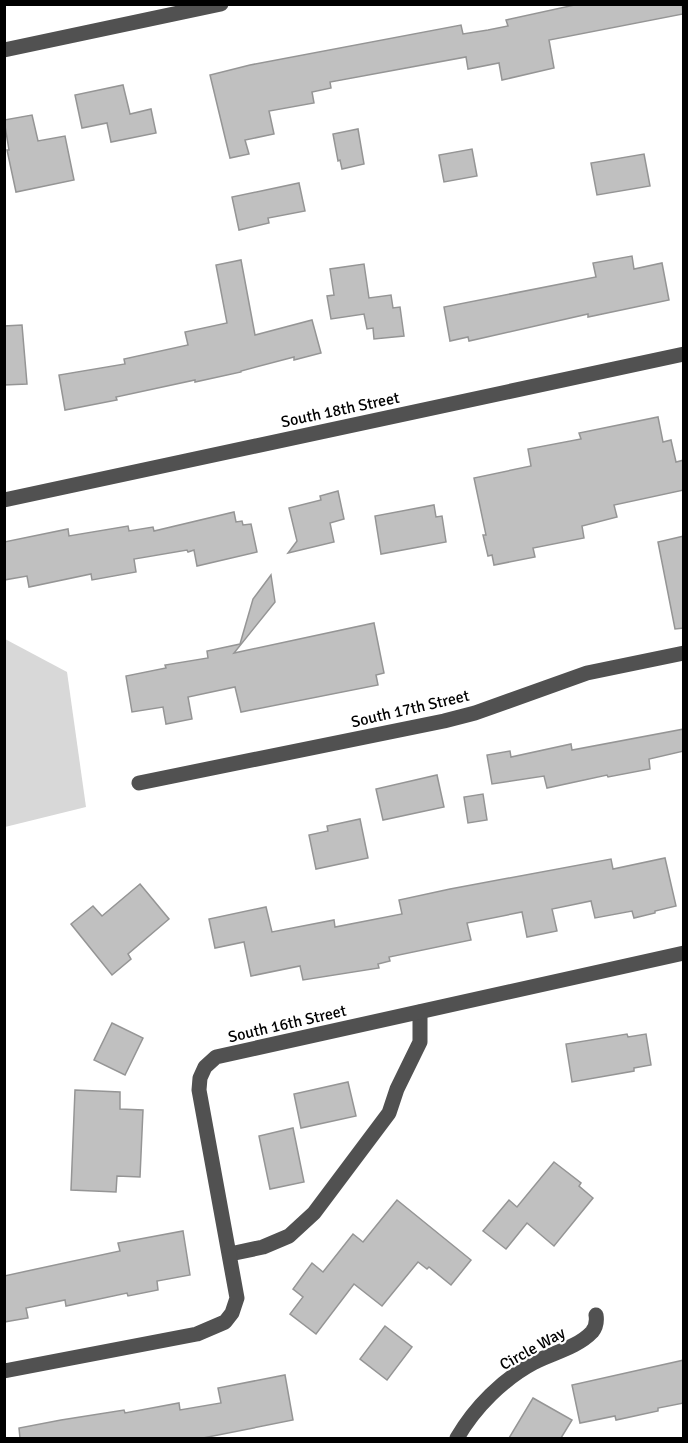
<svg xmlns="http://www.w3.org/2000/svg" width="688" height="1443" font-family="Signika,sans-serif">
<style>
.green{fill:#d8d8d8}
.building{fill:#c0c0c0;stroke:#959595;stroke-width:1.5}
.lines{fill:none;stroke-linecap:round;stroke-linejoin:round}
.minor{stroke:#515151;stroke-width:15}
.labels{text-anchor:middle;stroke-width:4.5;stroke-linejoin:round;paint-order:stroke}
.street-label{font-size:16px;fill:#000;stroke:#fff}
</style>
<rect width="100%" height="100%" fill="#fff"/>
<!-- green -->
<polygon class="green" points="5,639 67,672 86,807 5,827"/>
<!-- building -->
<g class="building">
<polygon points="579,4 682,4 683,14 549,40 554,68 502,80 499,63 468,69 466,57 330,82 331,88 312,92 314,103 269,111 274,134 245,140 249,154 230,158 210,75 250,65 461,25 463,34 488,30 508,26 506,20"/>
<polygon points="123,85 130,114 151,109 156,133 111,142 107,123 82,128 75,95"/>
<polygon points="32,115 38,141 65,136 74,180 16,192 7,150 9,150 4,120"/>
<polygon points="358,129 364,164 342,169 340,160 338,161 333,134"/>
<polygon points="472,149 477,176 444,182 439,155"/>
<polygon points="644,154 650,186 597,195 591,163"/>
<polygon points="299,183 305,211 268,218 269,223 239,230 232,197"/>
<polygon points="632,256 634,269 662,263 669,300 588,317 588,314 469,341 468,337 450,341 444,307 596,277 593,263"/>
<polygon points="241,260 255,335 312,320 321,353 294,360 294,357 241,371 241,372 195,382 195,380 116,397 117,400 65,410 59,375 125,364 124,359 188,345 185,332 227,323 216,265"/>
<polygon points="364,264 369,298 391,295 393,308 400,307 404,336 374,339 373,328 367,329 364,314 331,319 327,296 334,295 330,269"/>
<polygon points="22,325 27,384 4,385 4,326"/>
<polygon points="658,417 663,442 671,440 676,462 684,460 684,490 614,505 617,517 582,526 584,538 533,548 535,557 494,565 492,555 488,556 483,535 486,535 474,478 531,466 528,449 581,439 579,433"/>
<polygon points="338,491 344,519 330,523 334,542 288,553 297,541 289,508 321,500 320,496"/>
<polygon points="434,505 436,517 442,516 446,542 381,554 375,516"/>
<polygon points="234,512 236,522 242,521 243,525 251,524 257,552 197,566 194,550 188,552 187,550 134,559 136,572 92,580 91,574 29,587 27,576 4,580 4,542 68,529 69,536 128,526 129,531 153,527 154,531"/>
<polygon points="684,536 684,628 675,629 658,542"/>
<polygon points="271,575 275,602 234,653 374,623 384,673 376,675 378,685 241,712 235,687 188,697 192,719 166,724 163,707 132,712 126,676 166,668 165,665 208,658 207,651 240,644 253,599"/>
<polygon points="684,729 684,751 649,759 650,769 608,777 607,775 547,788 544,776 492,784 487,755 510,751 511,757 571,744 572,750"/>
<polygon points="437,775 444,807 383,820 376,789"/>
<polygon points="483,794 487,820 468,823 464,797"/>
<polygon points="360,819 368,858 316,869 309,835 328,831 327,826"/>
<polygon points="665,858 676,906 655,911 655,913 634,918 632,911 595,918 591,901 552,909 557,931 527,937 522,912 467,923 471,940 389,957 390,961 378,964 379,968 303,980 300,966 251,976 244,942 215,948 209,919 266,907 272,932 334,920 335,927 402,914 399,900 450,889 611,859 613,869"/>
<polygon points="140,884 169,919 128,954 131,959 112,975 71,924 93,906 102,916"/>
<polygon points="112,1023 143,1038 125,1075 94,1060"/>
<polygon points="627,1034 628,1037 646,1034 651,1065 634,1068 634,1071 572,1082 566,1044"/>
<polygon points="348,1082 356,1116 301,1128 294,1094"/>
<polygon points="75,1090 120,1092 120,1109 143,1110 140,1177 117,1176 116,1192 71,1190"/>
<polygon points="293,1128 304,1182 270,1189 259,1136"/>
<polygon points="554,1162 581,1183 579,1186 593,1198 554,1246 527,1223 506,1249 483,1231 509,1200 517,1207"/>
<polygon points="397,1200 471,1260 451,1285 429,1267 427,1269 418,1262 382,1306 354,1284 316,1334 290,1314 303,1297 293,1289 312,1263 323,1272 353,1234 363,1242"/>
<polygon points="183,1231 190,1275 157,1281 158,1290 128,1296 127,1293 66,1306 65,1300 26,1308 28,1318 4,1322 4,1276 120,1251 118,1243"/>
<polygon points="385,1326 412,1347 387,1380 360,1359"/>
<polygon points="684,1360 684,1403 658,1408 658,1411 616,1420 615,1416 580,1423 572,1385"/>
<polygon points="285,1375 293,1420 203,1438 20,1438 19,1428 61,1420 124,1410 125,1413 179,1403 180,1410 221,1403 218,1388"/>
<polygon points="533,1398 572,1420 561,1438 509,1438"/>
</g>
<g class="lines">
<!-- minor -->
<g class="minor">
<polyline points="4,50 221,4"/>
<polyline points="4,500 684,354"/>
<polyline points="139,783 444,721 475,713 587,673 684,653"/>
<polyline points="230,1254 263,1247 289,1236 314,1213 389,1113 397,1089 420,1042 420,1012"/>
<polyline points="4,1371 197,1334 225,1322 232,1313 237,1298 199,1090 200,1078 205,1067 216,1057 684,953"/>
<path d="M457 1438C475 1407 503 1379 535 1362 553 1353 578 1347 592 1332 596 1327 597 1321 596 1315"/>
</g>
</g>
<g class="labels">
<!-- street labels -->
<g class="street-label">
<text transform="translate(340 409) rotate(-12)" y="6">South 18th Street</text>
<text transform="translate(410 708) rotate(-13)" y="6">South 17th Street</text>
<text transform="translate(287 1023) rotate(-13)" y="6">South 16th Street</text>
<text transform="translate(532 1348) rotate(-29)" y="6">Circle Way</text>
</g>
</g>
<!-- border -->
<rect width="688" height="1443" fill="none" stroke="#000000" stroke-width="12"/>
</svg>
